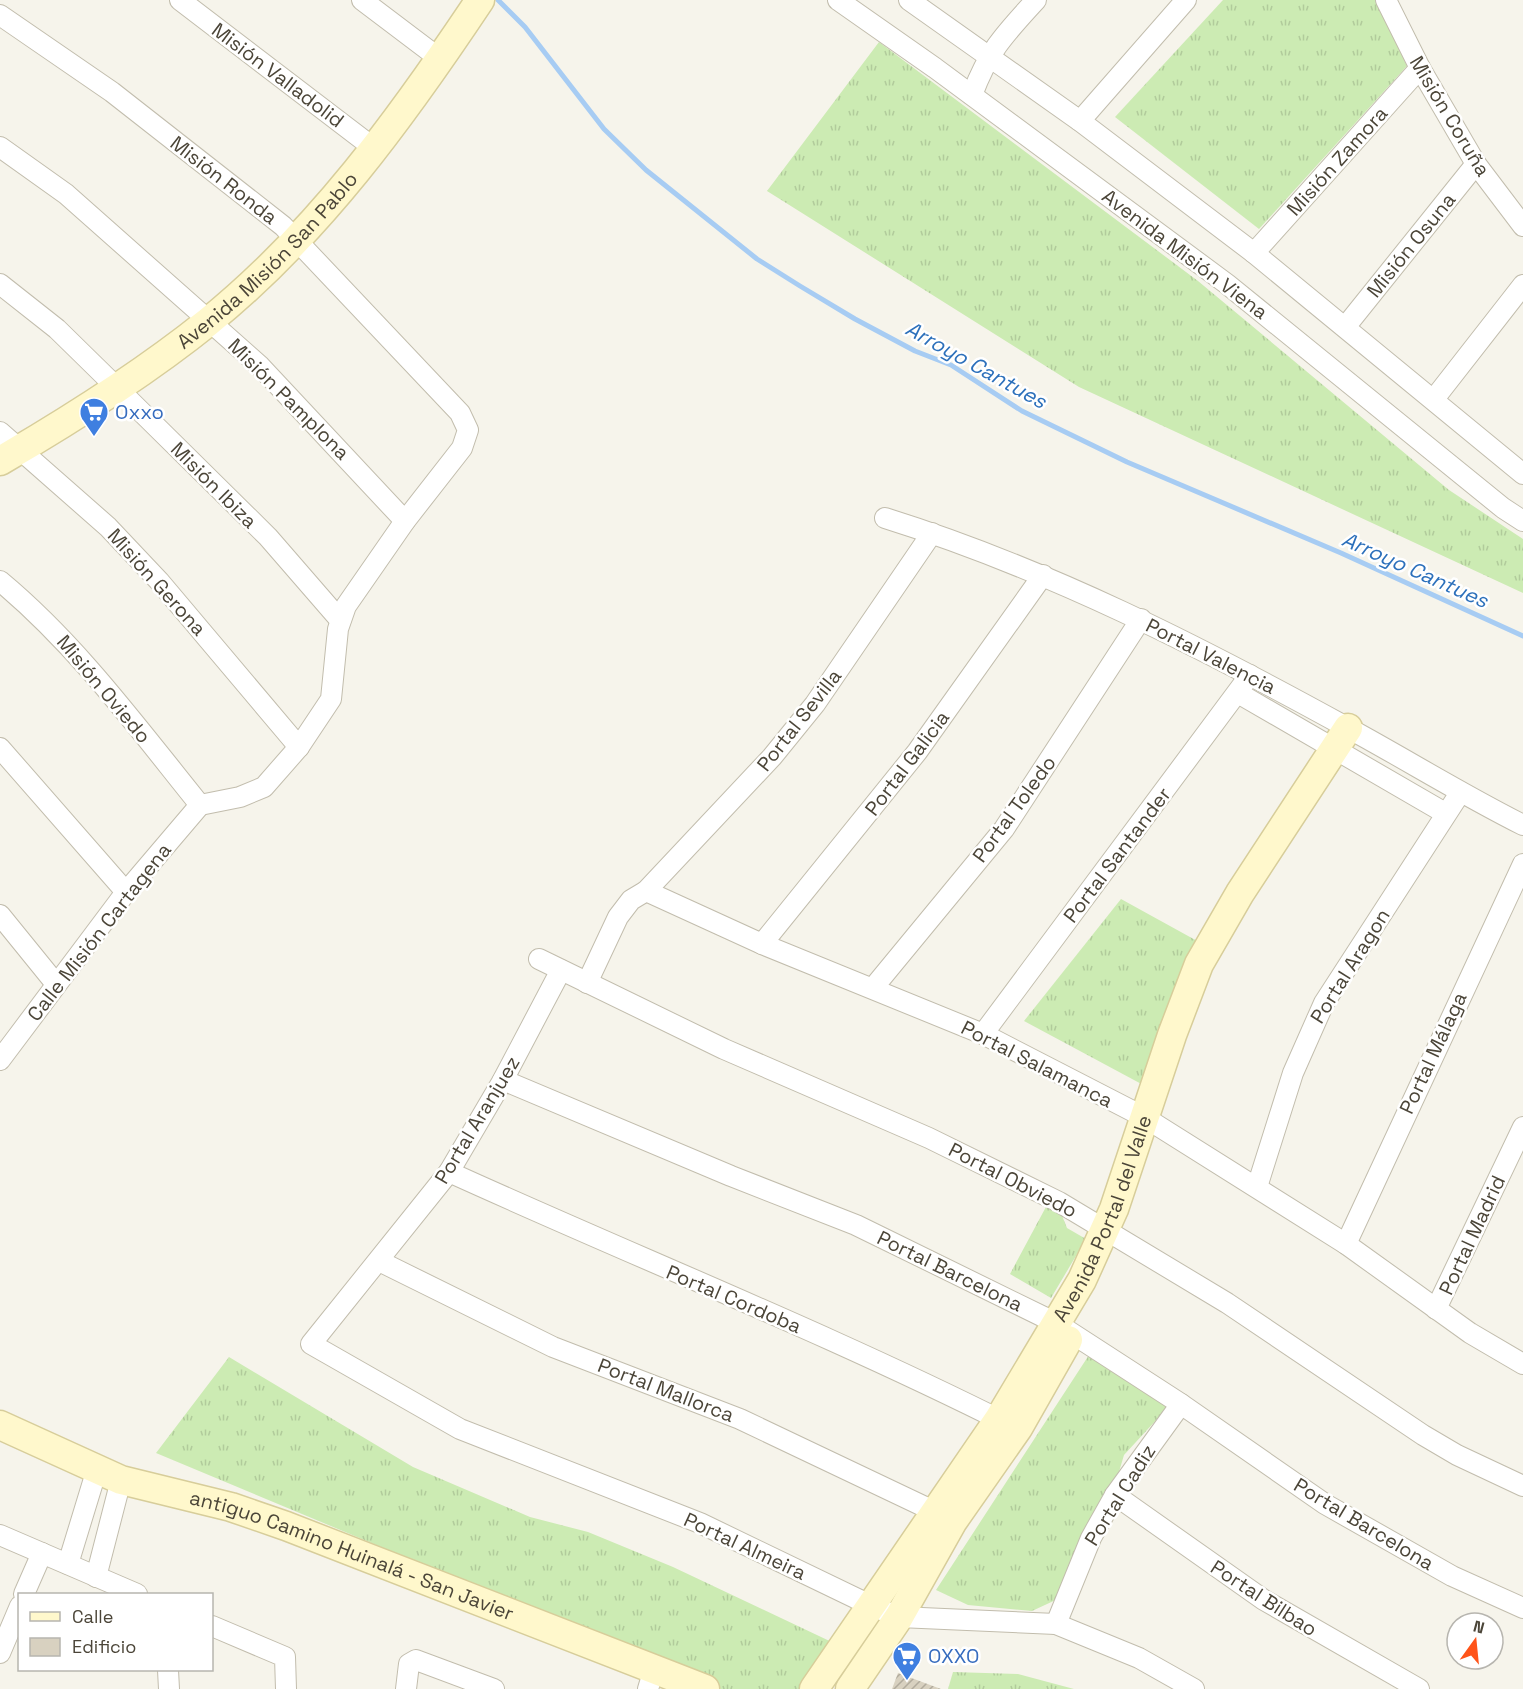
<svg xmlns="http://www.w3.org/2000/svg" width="1523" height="1689" font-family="'Space Grotesk',sans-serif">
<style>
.grass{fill:url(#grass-tufts)}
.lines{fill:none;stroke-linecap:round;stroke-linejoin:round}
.stream{stroke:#a7ccf3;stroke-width:5}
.building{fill:url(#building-hatch);filter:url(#shadow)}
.street-casing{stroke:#c2bdad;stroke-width:22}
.secondary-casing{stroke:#d7cd9a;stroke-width:31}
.street{stroke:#fff;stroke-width:20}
.secondary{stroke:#fff8cc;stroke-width:28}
.labels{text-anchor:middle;stroke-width:5;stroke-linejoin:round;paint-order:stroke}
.street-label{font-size:20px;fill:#4b4538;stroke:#fff}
.shop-label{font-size:20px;fill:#366cbe;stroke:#fff;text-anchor:start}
.water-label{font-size:21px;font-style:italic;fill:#2c70bb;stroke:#fff}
</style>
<defs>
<pattern id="grass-tufts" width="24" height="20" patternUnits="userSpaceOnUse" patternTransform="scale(1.5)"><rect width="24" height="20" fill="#ccebb3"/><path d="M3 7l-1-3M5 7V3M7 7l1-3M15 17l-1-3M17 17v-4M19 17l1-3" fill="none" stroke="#b1cb9b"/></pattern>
<pattern id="building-hatch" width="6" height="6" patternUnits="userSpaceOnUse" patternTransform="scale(1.5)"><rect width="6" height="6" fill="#d8d1c0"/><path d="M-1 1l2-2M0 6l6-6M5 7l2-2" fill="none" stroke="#b1ab9d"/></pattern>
<filter id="shadow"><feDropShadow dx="3.5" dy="6" stdDeviation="0" flood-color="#0004"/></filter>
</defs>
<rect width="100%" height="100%" fill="#f6f4eb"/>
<!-- grass -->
<g class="grass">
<polygon points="1223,0 1376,0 1407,66 1259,229 1115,117"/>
<polygon points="879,42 1198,281 1449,490 1523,539 1523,593 1079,387 767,191"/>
<polygon points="1121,899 1199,942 1147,1087 1024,1021"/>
<polygon points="1047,1205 1061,1213 1067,1228 1086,1239 1051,1298 1010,1274"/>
<polygon points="1089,1355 1170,1405 1124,1455 1116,1482 1060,1598 1032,1611 968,1605 936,1590"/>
<polygon points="229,1357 413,1467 530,1517 588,1532 673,1567 838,1645 805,1689 721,1689 156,1453"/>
<polygon points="953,1672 1018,1674 1074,1689 948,1689"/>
</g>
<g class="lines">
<!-- stream -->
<polyline class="stream" points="498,0 525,27 604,129 646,170 757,259 800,286 855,319 915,351 951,365 1022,411 1127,462 1341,553 1523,636"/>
</g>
<!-- building -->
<polygon class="building" points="898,1673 941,1689 892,1689"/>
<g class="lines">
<!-- street casing -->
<g class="street-casing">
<g id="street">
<polyline points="180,0 375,149"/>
<polyline points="362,0 440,59"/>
<polyline points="838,0 935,68 1227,284 1503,508 1523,521"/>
<polyline points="909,0 1080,121 1254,253 1523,474"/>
<polyline points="1386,0 1420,68 1476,164 1523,226"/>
<polyline points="0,15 112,92 283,226 460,413 468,430 462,448 405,521 346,606 338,629 331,699 299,747 264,787 240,797 200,805"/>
<path d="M972 95C989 50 1004 35 1036 0"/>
<polyline points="1080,121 1186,0"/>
<polyline points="0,147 66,194 260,366 405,521"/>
<polyline points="1254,253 1420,68"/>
<polyline points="0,284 57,329 108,379 268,537 340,620"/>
<polyline points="1346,326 1476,164"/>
<polyline points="1434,399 1523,285"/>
<polyline points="0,432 108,527 159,581 299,747"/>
<path d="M885 518C1048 569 1199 646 1348 728 1407 760 1463 795 1523 825"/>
<path d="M0 581C77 645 137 727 200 805"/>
<polyline points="1238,693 1445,813"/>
<polyline points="0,748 126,892"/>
<polyline points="646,891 762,944 983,1034 1144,1117 1346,1244 1470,1333 1523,1364"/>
<polyline points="0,915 56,984"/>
<polyline points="762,944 917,752 1043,575"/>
<polyline points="539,959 724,1049 929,1138 1059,1202 1227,1303 1423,1435 1457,1455 1523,1486"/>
<polyline points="561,970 503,1080 449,1172 311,1344 460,1429 700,1523 872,1606 899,1617 1056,1624 1139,1658 1194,1689"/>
<polyline points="587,983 618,917 631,900 646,891 772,757 815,704 932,533"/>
<polyline points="873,988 1004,829 1141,619"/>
<polyline points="983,1034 1250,675"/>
<polyline points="0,1060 126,892 200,805"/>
<polyline points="503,1080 731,1176 856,1225 1056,1323 1181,1404 1325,1504 1452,1576 1523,1608"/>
<path d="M449 1172C636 1257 827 1333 1010 1425"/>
<polyline points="1257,1187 1293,1073 1324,1003 1460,793"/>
<polyline points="1346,1244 1523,864"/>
<polyline points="379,1261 553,1347 740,1419 944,1516"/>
<polyline points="1436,1309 1523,1127"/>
<polyline points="1115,1495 1264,1600 1419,1689"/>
<polyline points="0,1535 137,1594"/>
<polyline points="68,1564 97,1469"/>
<polyline points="96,1577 121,1480"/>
<polyline points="24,1594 42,1553"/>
<polyline points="1056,1624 1091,1538 1115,1495 1181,1404"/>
<polyline points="212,1626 285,1657 286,1689"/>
<polyline points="0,1653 20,1606"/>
<polyline points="168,1670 169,1689"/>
<polyline points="406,1689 409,1664 416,1660 494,1689"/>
<polyline points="648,1689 654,1669"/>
</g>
</g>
<!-- secondary casing -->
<g class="secondary-casing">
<g id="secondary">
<path id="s1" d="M0 461C72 419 142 375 208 322 318 233 402 117 480 0"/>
<path id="s2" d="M0 1425 121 1480 231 1507 286 1526 705 1689"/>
<path id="s3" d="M814 1689 999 1419 1082 1280 1114 1209 1172 1035 1199 964 1240 893 1348 728"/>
<polyline points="850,1689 899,1617 953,1521 1018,1428 1068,1340"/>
</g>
</g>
<!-- street -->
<use href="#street" class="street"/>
<!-- secondary -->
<use href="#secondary" class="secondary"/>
</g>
<!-- icons -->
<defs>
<g id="supermarket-pin" transform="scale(1.5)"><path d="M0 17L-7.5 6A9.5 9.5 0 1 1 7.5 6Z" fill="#3f7fe0" stroke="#fff"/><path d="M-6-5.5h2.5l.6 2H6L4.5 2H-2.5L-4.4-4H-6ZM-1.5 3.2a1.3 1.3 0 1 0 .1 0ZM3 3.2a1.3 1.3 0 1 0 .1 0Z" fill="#fff"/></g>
</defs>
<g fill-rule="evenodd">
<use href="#supermarket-pin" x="94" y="412"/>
<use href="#supermarket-pin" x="907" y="1656"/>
</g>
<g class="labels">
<!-- street labels -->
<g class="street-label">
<text transform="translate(278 75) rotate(37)" y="7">Misión Valladolid</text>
<text transform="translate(1450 116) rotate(59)" y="7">Misión Coruña</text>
<text transform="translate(1337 161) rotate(-48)" y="7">Misión Zamora</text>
<text transform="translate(224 180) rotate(38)" y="7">Misión Ronda</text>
<text transform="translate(1411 245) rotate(-51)" y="7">Misión Osuna</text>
<text transform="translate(1185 254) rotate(37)" y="7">Avenida Misión Viena</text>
<text dy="7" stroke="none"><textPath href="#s1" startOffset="336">Avenida Misión San Pablo</textPath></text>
<text transform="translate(289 399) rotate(45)" y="7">Misión Pamplona</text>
<text transform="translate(214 485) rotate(45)" y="7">Misión Ibiza</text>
<text transform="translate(157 582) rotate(48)" y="7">Misión Gerona</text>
<text transform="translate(1211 656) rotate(27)" y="7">Portal Valencia</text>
<text transform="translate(104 689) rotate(50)" y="7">Misión Oviedo</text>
<text transform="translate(799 720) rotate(-52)" y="7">Portal Sevilla</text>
<text transform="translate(907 763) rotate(-53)" y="7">Portal Galicia</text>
<text transform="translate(1014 809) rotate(-54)" y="7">Portal Toledo</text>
<text transform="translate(1117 855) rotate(-53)" y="7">Portal Santander</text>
<text transform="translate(99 932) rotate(-52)" y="7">Calle Misión Cartagena</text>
<text transform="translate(1350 966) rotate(-58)" y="7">Portal Aragon</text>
<text transform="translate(1433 1053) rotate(-65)" y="7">Portal Málaga</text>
<text transform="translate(1037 1064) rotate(27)" y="7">Portal Salamanca</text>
<text transform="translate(477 1120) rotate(-59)" y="7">Portal Aranjuez</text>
<text transform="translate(1013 1180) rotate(27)" y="7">Portal Obviedo</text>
<text dy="7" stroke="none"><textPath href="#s3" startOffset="554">Avenida Portal del Valle</textPath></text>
<text transform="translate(1472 1235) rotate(-65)" y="7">Portal Madrid</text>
<text transform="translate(950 1271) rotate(26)" y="7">Portal Barcelona</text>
<text transform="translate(734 1299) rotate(23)" y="7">Portal Cordoba</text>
<text transform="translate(666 1390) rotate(21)" y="7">Portal Mallorca</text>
<text transform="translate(1120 1495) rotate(-58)" y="7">Portal Cadiz</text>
<text transform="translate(1364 1524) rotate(31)" y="7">Portal Barcelona</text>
<text transform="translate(745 1546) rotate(25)" y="7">Portal Almeira</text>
<text dy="7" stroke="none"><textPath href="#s2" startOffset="376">antiguo Camino Huinalá - San Javier</textPath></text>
<text transform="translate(1264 1598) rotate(33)" y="7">Portal Bilbao</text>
</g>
<!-- shop labels -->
<g class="shop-label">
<text x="115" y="419">Oxxo</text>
<text x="928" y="1663">OXXO</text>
</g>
<!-- water labels -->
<g class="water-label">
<text transform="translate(976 365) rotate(29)" y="7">Arroyo Cantues</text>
<text transform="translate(1415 570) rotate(24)" y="7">Arroyo Cantues</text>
</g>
</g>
<!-- legend -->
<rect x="18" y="1593" width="195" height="78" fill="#ffffff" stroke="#b7b5af" stroke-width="1.5"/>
<rect x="30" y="1612" width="30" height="9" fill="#fff8cc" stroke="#b7b5af" stroke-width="1.5"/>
<text x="72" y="1623" font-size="18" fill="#4b4538">Calle</text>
<rect x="30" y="1638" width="30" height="18" fill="#d8d1c0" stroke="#b7b5af" stroke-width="1.5"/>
<text x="72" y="1653" font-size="18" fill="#4b4538">Edificio</text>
<!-- north arrow -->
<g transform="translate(1475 1641) rotate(15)"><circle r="28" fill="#ffffff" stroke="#b7b5af" stroke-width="1.5"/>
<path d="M0-4.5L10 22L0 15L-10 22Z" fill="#ff5419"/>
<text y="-9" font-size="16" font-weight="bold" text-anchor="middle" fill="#4b4538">N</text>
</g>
</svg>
